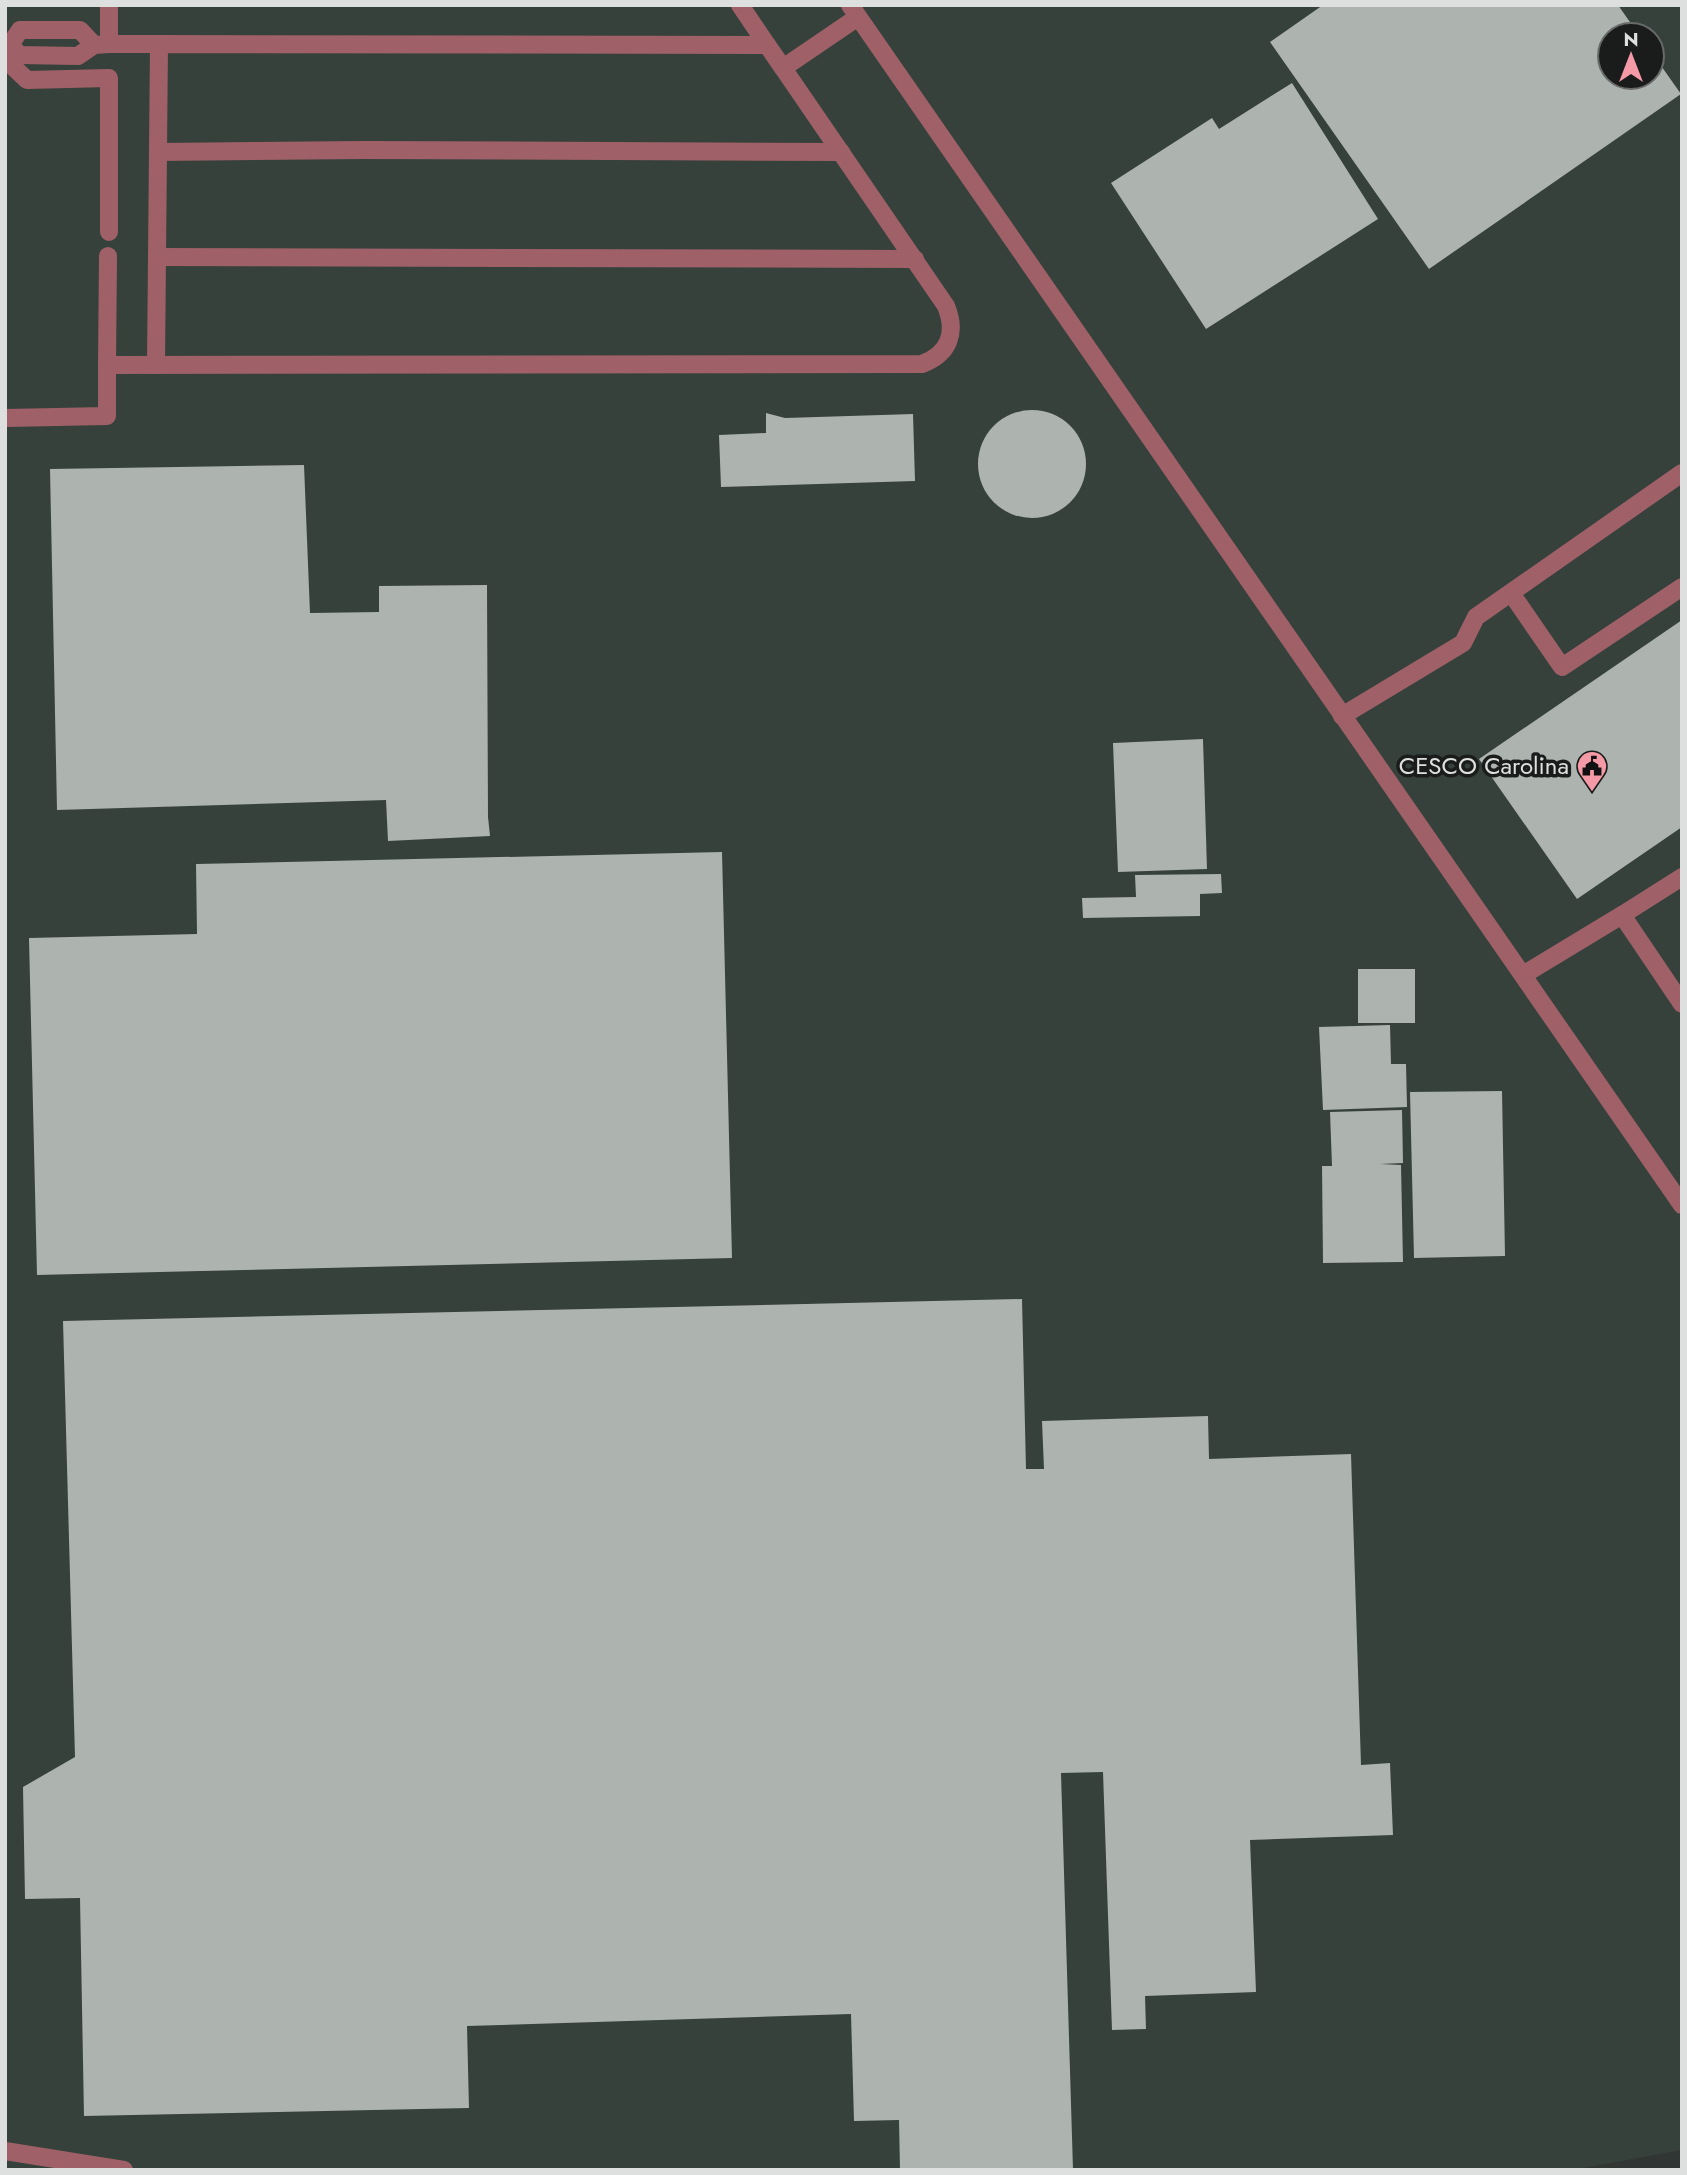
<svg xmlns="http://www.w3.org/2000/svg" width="1687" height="2175" font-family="Jost,sans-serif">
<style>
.built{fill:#36413b;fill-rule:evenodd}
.building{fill:#adb3af}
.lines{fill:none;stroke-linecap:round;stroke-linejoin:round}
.minor{stroke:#9f6068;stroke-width:18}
.labels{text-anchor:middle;stroke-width:7;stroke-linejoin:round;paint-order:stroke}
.poi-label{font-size:24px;fill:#dde0de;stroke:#1a1c1b;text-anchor:end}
</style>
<rect width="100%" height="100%" fill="#313533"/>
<!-- built -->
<path class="built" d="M5 5H1682V2150L1573 2170H5ZM1610 35H1652V77H1610Z"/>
<!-- building -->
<g class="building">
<polygon points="1323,5 1618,5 1639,35 1610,35 1610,77 1652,77 1652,53 1681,94 1429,269 1270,42"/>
<polygon points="1292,83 1378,219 1206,329 1111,183 1212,118 1219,129"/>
<circle cx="1032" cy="464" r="54"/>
<polygon points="766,413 785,418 913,414 915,481 721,487 719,435 766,433"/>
<polygon points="304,465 310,613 379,612 379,586 487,585 488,817 490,836 388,841 386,800 57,810 50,469"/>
<polygon points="1682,620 1682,827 1577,899 1479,759"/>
<polygon points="1203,739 1207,869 1118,872 1113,743"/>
<polygon points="722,852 732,1258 37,1275 29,938 197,934 196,864"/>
<polygon points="1221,874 1222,893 1200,894 1200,916 1083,918 1082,898 1136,897 1135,875"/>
<rect x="1358" y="969" width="57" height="54"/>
<polygon points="1390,1025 1391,1064 1406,1064 1407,1107 1323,1110 1319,1027"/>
<polygon points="1502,1091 1505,1256 1414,1258 1410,1092"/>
<polygon points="1402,1110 1403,1163 1380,1164 1401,1165 1403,1262 1323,1263 1322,1166 1332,1166 1330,1112"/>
<polygon points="1022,1299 1026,1469 1044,1469 1042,1421 1208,1416 1209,1459 1351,1454 1361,1765 1390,1763 1393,1835 1250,1840 1256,1992 1145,1996 1146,2029 1112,2030 1103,1772 1061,1773 1073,2170 900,2170 899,2120 854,2121 851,2014 467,2026 469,2108 84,2116 80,1898 25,1899 23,1787 75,1757 63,1321"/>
</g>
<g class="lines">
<!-- minor -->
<g class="minor">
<polyline points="740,5 767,45"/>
<polyline points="850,5 1682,1205"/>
<polyline points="109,44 159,44"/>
<polyline points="5,45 10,45 20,55 78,56 94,45 109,44 109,5"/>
<polyline points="10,45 20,30 80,30 94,45"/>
<polyline points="5,59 27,80 109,78 109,232"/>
<polyline points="158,152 364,150 841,152"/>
<path d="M108 256 107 365 922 364C949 354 957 333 946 306L783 68 858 17"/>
<polyline points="157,257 915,259"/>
<polyline points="156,365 159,44 767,45 783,68"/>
<polyline points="5,418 107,416 107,365"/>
<polyline points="1511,593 1562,667 1682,587"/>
<polyline points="1342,716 1463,643 1476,617 1682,473"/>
<polyline points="1622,915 1682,877"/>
<polyline points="1523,975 1622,915 1682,1004"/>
<polyline points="5,2151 124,2170"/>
</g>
</g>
<!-- icons -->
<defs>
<g id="civic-pin" transform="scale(1.575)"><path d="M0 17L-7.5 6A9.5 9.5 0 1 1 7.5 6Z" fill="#f49aa6" stroke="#1a1c1b"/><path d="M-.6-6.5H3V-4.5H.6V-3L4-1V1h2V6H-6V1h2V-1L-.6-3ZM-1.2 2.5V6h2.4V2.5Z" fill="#111"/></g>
</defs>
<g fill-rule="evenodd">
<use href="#civic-pin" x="1592" y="766"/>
</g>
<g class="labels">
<!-- poi labels -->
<g class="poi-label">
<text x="1569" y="774">CESCO Carolina</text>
</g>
</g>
<!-- border -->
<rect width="1687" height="2175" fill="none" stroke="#dde0de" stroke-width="14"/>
<!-- north arrow -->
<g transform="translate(1631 56)"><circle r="33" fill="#1a1c1b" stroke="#686a69" stroke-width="2"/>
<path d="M0-5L12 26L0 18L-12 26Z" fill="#f49aa6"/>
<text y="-10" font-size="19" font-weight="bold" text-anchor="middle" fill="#dde0de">N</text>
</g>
</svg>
